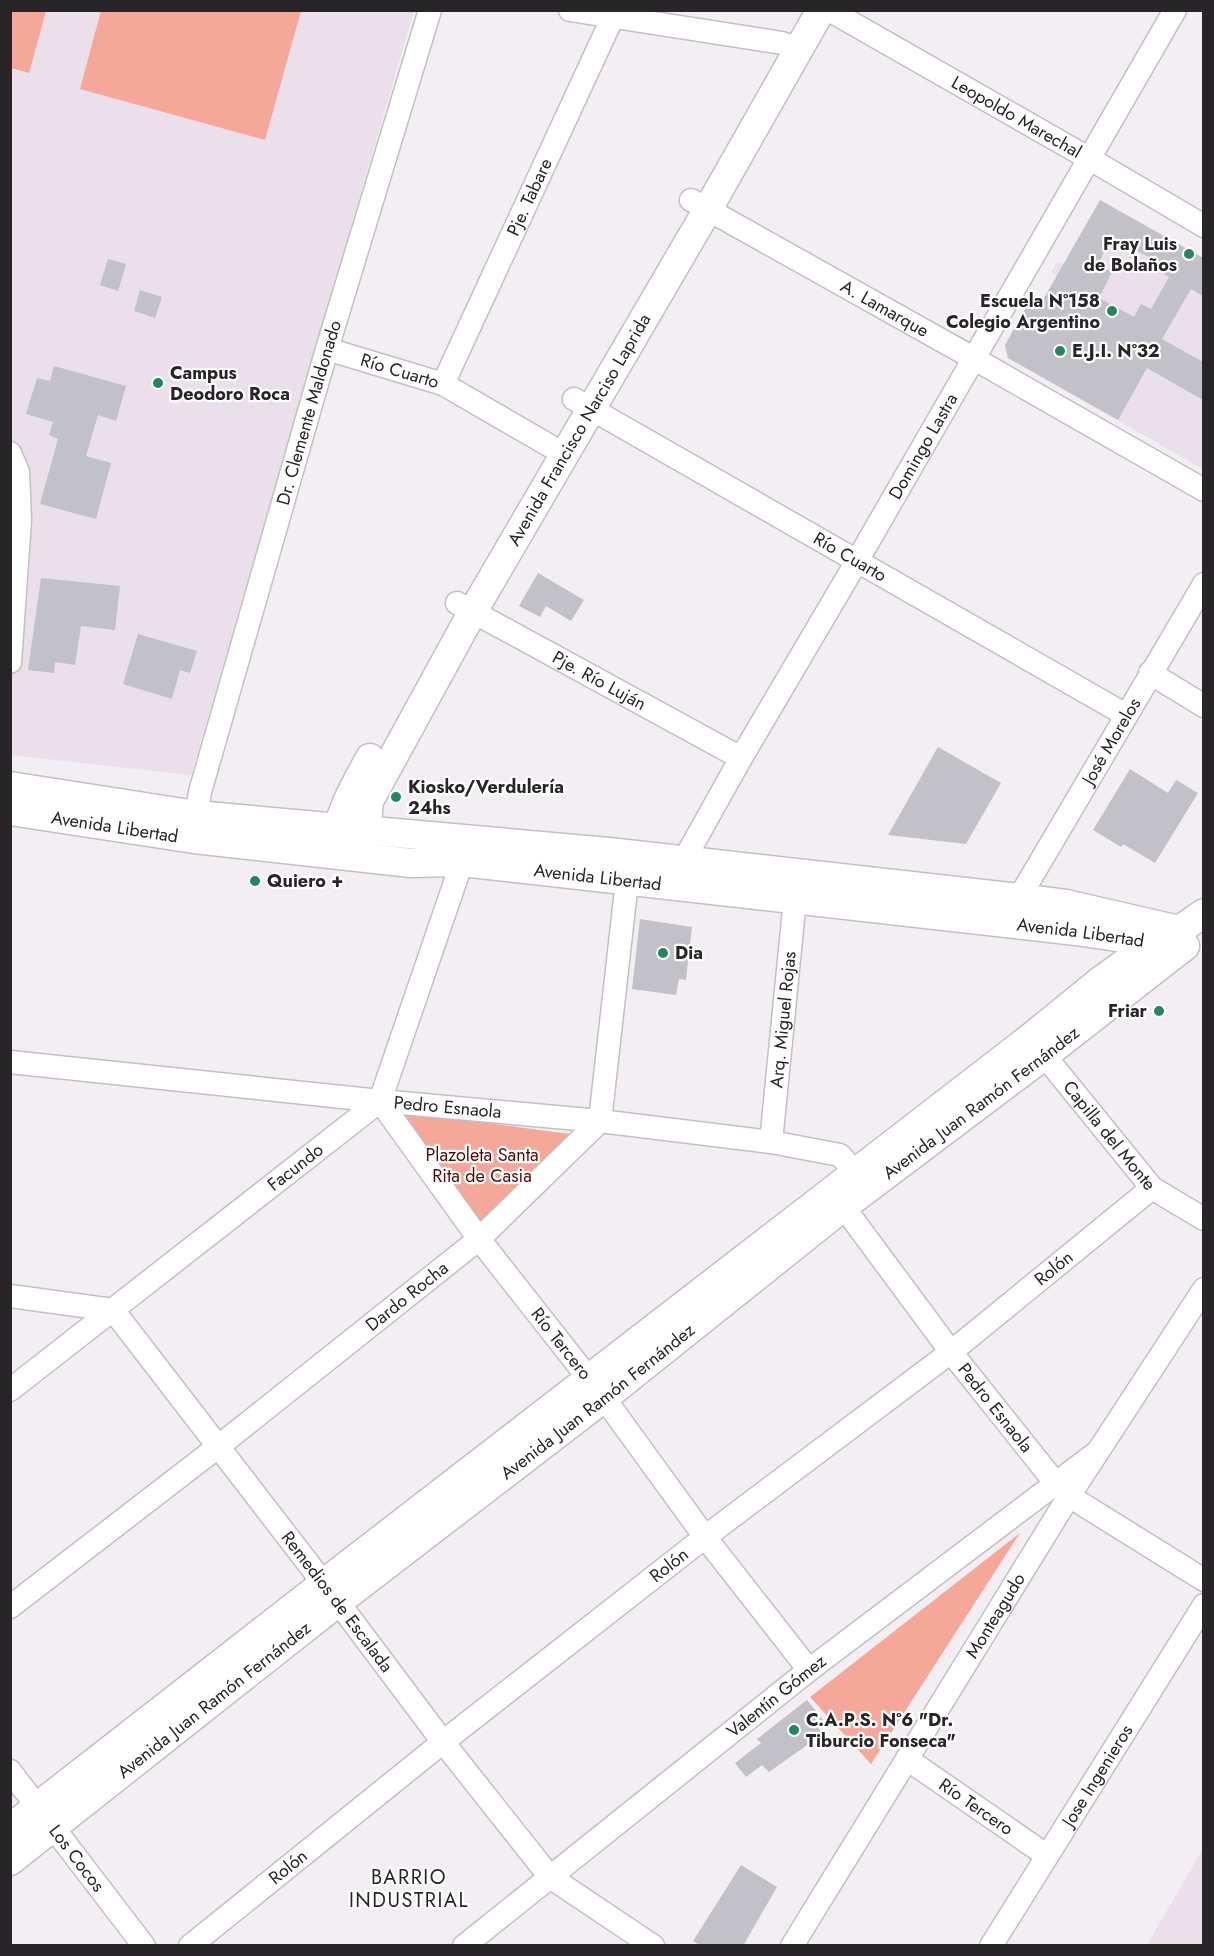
<svg xmlns="http://www.w3.org/2000/svg" width="1214" height="1956" font-family="Jost,sans-serif">
<style>
.built{fill:#eadfea}
.green{fill:#f5a899}
.building{fill:#c2c1c7;fill-rule:evenodd}
.lines{fill:none;stroke-linecap:round;stroke-linejoin:round}
.minor-casing{stroke:#c3bfc3;stroke-width:25}
.major-casing{stroke:#c3bfc3;stroke-width:31}
.minor{stroke:#fff;stroke-width:22}
.major{stroke:#fff;stroke-width:28}
.poi-dot{fill:#24865f;stroke:#fff;stroke-width:2}
.labels{text-anchor:middle;stroke-width:4.5;stroke-linejoin:round;paint-order:stroke}
.street-label{font-size:18px;fill:#272527;stroke:#fff}
.poi-label{font-size:18px;font-weight:bold;fill:#272527;stroke:#fff;text-anchor:start}
.park-label{font-size:18px;fill:#510b04;stroke:#fff}
.neighbourhood-label{font-size:20px;letter-spacing:1.5px;fill:#272527;stroke:#fff}
</style>
<rect width="100%" height="100%" fill="#f3eef3"/>
<!-- built -->
<g class="built">
<polygon points="11,11 414,11 191,775 11,755"/>
<polygon points="1100,200 1203,258 1203,469 1008,358 1005,345 1029,302 1039,307 1057,275 1051,272 1057,262 1064,264"/>
<polygon points="1203,1849 1203,1945 1147,1945"/>
</g>
<!-- green -->
<g class="green">
<polygon points="10,11 46,11 29,73 11,68"/>
<polygon points="101,11 301,11 265,140 80,89"/>
<polygon points="392,1110 570,1134 478,1230"/>
<polygon points="1020,1533 871,1764 810,1697"/>
</g>
<!-- building -->
<g class="building">
<path d="M1100 200 1203 258V296L1191 289 1162 339 1203 362V400L1147 368 1118 420 1008 358 1005 345 1029 302 1039 307ZM1112 237 1163 265 1160 271 1169 277 1151 309 1141 304 1134 317 1099 298 1112 272 1098 264Z"/>
<polygon points="108,259 126,264 118,291 100,285"/>
<polygon points="140,290 162,297 155,318 134,311"/>
<polygon points="54,366 126,386 116,421 98,415 86,456 111,463 96,519 40,504 58,439 49,435 53,422 26,414 37,378 50,381"/>
<polygon points="538,573 584,600 571,621 546,606 540,617 519,606"/>
<polygon points="41,578 120,586 115,630 81,626 75,665 55,662 54,673 28,670"/>
<polygon points="138,634 197,651 190,673 180,670 172,699 123,684"/>
<polygon points="938,747 1001,783 966,844 888,835"/>
<polygon points="1130,769 1168,793 1176,780 1198,793 1155,863 1123,844 1121,847 1093,830"/>
<polygon points="640,919 692,927 686,980 679,979 676,995 632,989"/>
<polygon points="807,1700 823,1720 816,1725 823,1734 769,1772 762,1765 746,1777 735,1763 761,1743 757,1739"/>
<polygon points="741,1865 777,1887 743,1946 702,1946 693,1941"/>
</g>
<g class="lines">
<!-- minor casing -->
<g class="minor-casing">
<g id="minor">
<polyline points="570,10 782,43 798,50"/>
<path id="s1" d="M829 10 1090 159 1204 226"/>
<path id="s2" d="M691 200 973 358 1204 490"/>
<path id="s3" d="M327 349 443 384 564 454"/>
<path id="s4" d="M443 384 616 10"/>
<path id="s5" d="M574 399 1126 715"/>
<polyline points="10,453 18,472 20,520 10,662"/>
<path id="s6" d="M457 603 741 758"/>
<polyline points="1150,673 1204,706"/>
<path id="s7" d="M196 815 200 792 327 349 430 10"/>
<path id="s8" d="M683 876 684 860 741 758 857 561 1175 10"/>
<path id="s9" d="M1019 898 1204 584"/>
<path id="s10" d="M1035 1044 1152 1188 1204 1219"/>
<path id="s11" d="M10 1062 380 1101 600 1121 771 1142 840 1155 866 1184"/>
<path id="s12" d="M380 1101 479 1239 604 1398 705 1537 809 1670"/>
<path id="s13" d="M771 1142 795 899"/>
<path id="s14" d="M834 1194 951 1352 1057 1485 1069 1496 1204 1580"/>
<path id="s15" d="M10 1296 113 1310 338 1602 443 1742 550 1877 653 1946"/>
<path id="s16" d="M10 1390 380 1101 462 862"/>
<path id="s17" d="M10 1607 219 1446 479 1239 600 1121 627 881"/>
<path id="s18" d="M907 1759 1046 1855"/>
<path id="s19" d="M10 1771 144 1946"/>
<path id="s20" d="M190 1946 443 1742 705 1537 951 1352 1152 1188"/>
<path id="s21" d="M464 1946 809 1670 1096 1453"/>
<path id="s22" d="M792 1946 1069 1496 1204 1289"/>
<path id="s23" d="M991 1946 1204 1605"/>
</g>
</g>
<!-- major casing -->
<g class="major-casing">
<g id="major">
<polyline points="10,786 196,815 609,852 1019,898 1066,904 1183,931"/>
<path id="s24" d="M10 811 194 839 411 863 462 862 1076 931 1151 942"/>
<path d="M335 845C339 812 354 787 370 758"/>
<path id="s25" d="M365 848 369 801 472 613 708 209 821 10"/>
<polyline points="10,1828 323,1584 1030,1038 1100,981 1154,942 1178,931 1204,913"/>
<path id="s26" d="M10 1861 338 1602 604 1398 843 1207 1045 1055 1185 946"/>
</g>
</g>
<!-- minor -->
<use href="#minor" class="minor"/>
<!-- major -->
<use href="#major" class="major"/>
</g>
<!-- markers -->
<g class="poi-dot">
<circle cx="1189" cy="254" r="6"/>
<circle cx="1112" cy="311" r="6"/>
<circle cx="1060" cy="351" r="6"/>
<circle cx="158" cy="383" r="6"/>
<circle cx="396" cy="797" r="6"/>
<circle cx="255" cy="881" r="6"/>
<circle cx="663" cy="953" r="6"/>
<circle cx="1159" cy="1011" r="6"/>
<circle cx="794" cy="1730" r="6"/>
</g>
<g class="labels">
<!-- street labels -->
<g class="street-label">
<text dy="6" stroke="none"><textPath href="#s1" startOffset="216">Leopoldo Marechal</textPath></text>
<text dy="6" stroke="none"><textPath href="#s4" startOffset="206">Pje. Tabare</textPath></text>
<text dy="6" stroke="none"><textPath href="#s2" startOffset="222">A. Lamarque</textPath></text>
<text dy="6" stroke="none"><textPath href="#s3" startOffset="76">Río Cuarto</textPath></text>
<text dy="6" stroke="none"><textPath href="#s7" startOffset="418">Dr. Clemente Maldonado</textPath></text>
<text dy="6" stroke="none"><textPath href="#s25" startOffset="474">Avenida Francisco Narciso Laprida</textPath></text>
<text dy="6" stroke="none"><textPath href="#s8" startOffset="494">Domingo Lastra</textPath></text>
<text dy="6" stroke="none"><textPath href="#s5" startOffset="318">Río Cuarto</textPath></text>
<text dy="6" stroke="none"><textPath href="#s6" startOffset="162">Pje. Río Luján</textPath></text>
<text dy="6" stroke="none"><textPath href="#s9" startOffset="182">José Morelos</textPath></text>
<text dy="6" stroke="none"><textPath href="#s24" startOffset="106">Avenida Libertad</textPath></text>
<text dy="6" stroke="none"><textPath href="#s24" startOffset="592">Avenida Libertad</textPath></text>
<text dy="6" stroke="none"><textPath href="#s24" startOffset="1078">Avenida Libertad</textPath></text>
<text dy="6" stroke="none"><textPath href="#s13" startOffset="123">Arq. Miguel Rojas</textPath></text>
<text dy="6" stroke="none"><textPath href="#s26" startOffset="1232">Avenida Juan Ramón Fernández</textPath></text>
<text dy="6" stroke="none"><textPath href="#s11" startOffset="440">Pedro Esnaola</textPath></text>
<text dy="6" stroke="none"><textPath href="#s10" startOffset="118">Capilla del Monte</textPath></text>
<text dy="6" stroke="none"><textPath href="#s16" startOffset="362">Facundo</textPath></text>
<text dy="6" stroke="none"><textPath href="#s20" startOffset="1098">Rolón</textPath></text>
<text dy="6" stroke="none"><textPath href="#s17" startOffset="504">Dardo Rocha</textPath></text>
<text dy="6" stroke="none"><textPath href="#s12" startOffset="303">Río Tercero</textPath></text>
<text dy="6" stroke="none"><textPath href="#s26" startOffset="746">Avenida Juan Ramón Fernández</textPath></text>
<text dy="6" stroke="none"><textPath href="#s14" startOffset="268">Pedro Esnaola</textPath></text>
<text dy="6" stroke="none"><textPath href="#s20" startOffset="612">Rolón</textPath></text>
<text dy="6" stroke="none"><textPath href="#s15" startOffset="472">Remedios de Escalada</textPath></text>
<text dy="6" stroke="none"><textPath href="#s22" startOffset="388">Monteagudo</textPath></text>
<text dy="6" stroke="none"><textPath href="#s21" startOffset="400">Valentín Gómez</textPath></text>
<text dy="6" stroke="none"><textPath href="#s26" startOffset="260">Avenida Juan Ramón Fernández</textPath></text>
<text dy="6" stroke="none"><textPath href="#s23" startOffset="201">Jose Ingenieros</textPath></text>
<text dy="6" stroke="none"><textPath href="#s18" startOffset="84">Río Tercero</textPath></text>
<text dy="6" stroke="none"><textPath href="#s19" startOffset="110">Los Cocos</textPath></text>
<text dy="6" stroke="none"><textPath href="#s20" startOffset="126">Rolón</textPath></text>
</g>
<!-- poi labels -->
<g class="poi-label">
<text x="1177" y="250" text-anchor="end">Fray Luis<tspan x="1177" dy="21">de Bolaños</tspan></text>
<text x="1100" y="307" text-anchor="end">Escuela Nº158<tspan x="1100" dy="21">Colegio Argentino</tspan></text>
<text x="1072" y="357">E.J.I. Nº32</text>
<text x="170" y="379">Campus<tspan x="170" dy="21">Deodoro Roca</tspan></text>
<text x="408" y="793">Kiosko/Verdulería<tspan x="408" dy="21">24hs</tspan></text>
<text x="267" y="887">Quiero +</text>
<text x="675" y="959">Dia</text>
<text x="1147" y="1017" text-anchor="end">Friar</text>
<text x="806" y="1726">C.A.P.S. Nº6 "Dr.<tspan x="806" dy="21">Tiburcio Fonseca"</tspan></text>
</g>
<!-- park labels -->
<g class="park-label">
<text x="482" y="1161">Plazoleta Santa<tspan x="482" dy="21">Rita de Casia</tspan></text>
</g>
<!-- neighbourhood labels -->
<g class="neighbourhood-label">
<text x="409" y="1884">BARRIO<tspan x="409" dy="23">INDUSTRIAL</tspan></text>
</g>
</g>
<!-- border -->
<rect width="1214" height="1956" fill="none" stroke="#272527" stroke-width="24"/>
</svg>
